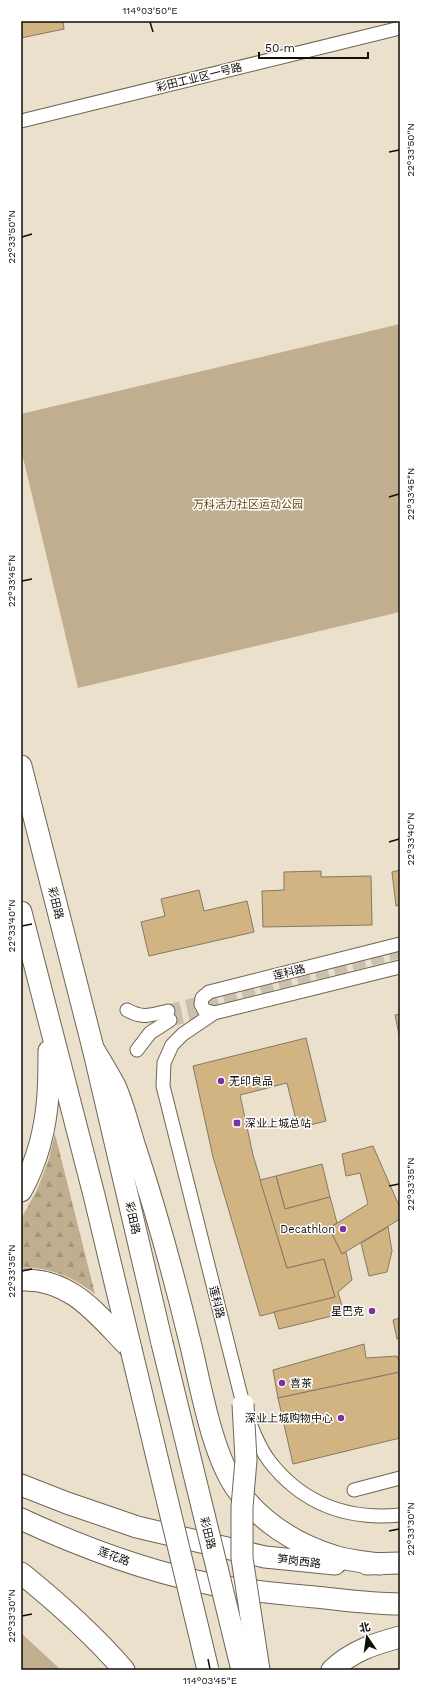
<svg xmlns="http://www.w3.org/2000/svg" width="421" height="1691" font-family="'Work Sans','Noto Sans SC',sans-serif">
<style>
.green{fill:#c0ae8f}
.forest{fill:url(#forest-firs)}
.building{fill:#d1b482;stroke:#837967}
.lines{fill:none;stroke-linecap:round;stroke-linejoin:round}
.minor-tunnel{stroke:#cac0ae;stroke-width:13;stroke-dasharray:13 6;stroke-linecap:butt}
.minor-casing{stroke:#6e6452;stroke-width:15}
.primary-casing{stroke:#6e6452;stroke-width:23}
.minor{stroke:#fff;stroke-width:13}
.primary{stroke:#fff;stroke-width:21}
.primary-bridge-casing{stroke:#6e6452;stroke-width:23;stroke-linecap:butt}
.primary-bridge{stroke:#fff;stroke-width:21}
.ticks{fill:none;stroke:#110d07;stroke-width:1.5}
.poi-dot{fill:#7c30a1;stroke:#fff;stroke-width:1.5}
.labels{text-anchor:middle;stroke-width:3;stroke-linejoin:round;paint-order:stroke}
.street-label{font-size:11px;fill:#110d07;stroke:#fff}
.park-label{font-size:11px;fill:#614502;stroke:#fff}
.poi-label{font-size:11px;fill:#110d07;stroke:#fff;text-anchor:start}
.neatline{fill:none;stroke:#110d07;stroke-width:1.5}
.ticks-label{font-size:10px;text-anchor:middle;fill:#110d07}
</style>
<defs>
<pattern id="forest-firs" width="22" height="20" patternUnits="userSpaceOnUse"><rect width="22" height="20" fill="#c0ae8f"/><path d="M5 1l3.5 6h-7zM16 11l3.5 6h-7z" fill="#a4947a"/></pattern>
</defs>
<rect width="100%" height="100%" fill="#ebe0cb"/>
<!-- green -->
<g class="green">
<polygon points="400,324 400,612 78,688 21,449 21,414"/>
<polygon points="21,1633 61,1670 21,1670"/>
</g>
<!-- forest -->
<path class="forest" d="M55 1134 95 1294C71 1276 52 1268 21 1267V1219L37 1190 48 1162Z"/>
<!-- building -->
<g class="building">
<polygon points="21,21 63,21 64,29 21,38"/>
<polygon points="400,870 400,905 396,906 392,872"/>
<polygon points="321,871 321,877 371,876 372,925 263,927 262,891 284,890 284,872"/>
<polygon points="199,890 204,911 247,901 254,932 149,956 141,922 165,916 161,899"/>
<polygon points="400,1014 400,1039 395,1015"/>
<polygon points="306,1038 326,1121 298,1128 287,1083 240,1095 253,1155 287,1268 324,1259 335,1297 260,1316 213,1157 193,1066"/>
<polygon points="373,1146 400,1208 400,1219 342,1254 329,1228 368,1204 360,1173 346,1176 342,1154"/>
<polygon points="322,1164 330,1197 285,1209 276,1176"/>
<polygon points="276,1176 285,1209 330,1197 337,1223 329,1228 342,1254 346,1252 352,1280 338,1292 344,1313 279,1329 274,1312 335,1297 324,1259 287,1268 260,1180"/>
<polygon points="388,1227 392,1251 387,1272 369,1276 361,1243"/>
<polygon points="400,1318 400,1338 397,1339 393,1320"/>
<polygon points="364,1344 366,1358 397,1356 400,1364 400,1372 278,1398 273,1370"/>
<polygon points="400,1372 400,1438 293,1464 278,1398"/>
</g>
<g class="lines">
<!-- minor-tunnel -->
<g class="minor-tunnel">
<polyline points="168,1011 400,952"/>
<polyline points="170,1020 215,1009"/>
</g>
<!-- minor casing -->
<g class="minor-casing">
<g id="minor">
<polyline points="21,121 400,28"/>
<path d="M400 967 214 1013 183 1034 172 1045 164 1063 163 1086 243 1404C250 1423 257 1445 270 1462 303 1504 348 1520 400 1515"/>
<path d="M127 1010C143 1019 151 1015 168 1011"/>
<polyline points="214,1013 204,1010 201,1004 202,998 209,992 400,944"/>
<polyline points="137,1050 150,1033 170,1020"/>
<polyline points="354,1490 400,1478"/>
</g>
</g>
<!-- primary casing -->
<g class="primary-casing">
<g id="primary">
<polyline points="21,766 93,1048 162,1343"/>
<polyline points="21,912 94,1195 131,1349"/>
<path d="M93 1048C100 1060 108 1073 115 1086 124 1106 129 1129 136 1150 157 1214 175 1280 191 1346 201 1388 212 1453 236 1488 260 1521 295 1544 334 1556 348 1561 365 1562 381 1564"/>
<path d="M21 1191C37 1162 46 1127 48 1094 49 1080 49 1065 49 1051"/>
<path d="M21 1280C72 1278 98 1316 130 1348"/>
<polyline points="21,1485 67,1503 137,1527 265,1557 335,1564"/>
<path d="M21 1519C79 1546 147 1571 210 1584 245 1591 280 1594 315 1597 344 1600 372 1604 400 1604"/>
<polyline points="367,1564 400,1563"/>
<path d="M21 1573C58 1603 93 1634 124 1670"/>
<path d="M332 1670C352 1651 374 1644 400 1637"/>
</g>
</g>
<!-- minor -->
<use href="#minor" class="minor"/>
<!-- primary -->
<use href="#primary" class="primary"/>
<!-- primary-bridge casing -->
<g class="primary-bridge-casing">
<g id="primary-bridge">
<polyline points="162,1343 242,1670"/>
<polyline points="131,1349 208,1670"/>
<polyline points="243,1404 246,1460 242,1507 242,1558 259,1670"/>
</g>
</g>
<!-- primary-bridge -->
<use href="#primary-bridge" class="primary-bridge"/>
</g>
<!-- ticks -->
<path class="ticks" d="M150 22 153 32M389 152 399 150M22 237 32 234M389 497 399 494M22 581 32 579M389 842 399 839M22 926 32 924M389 1186 399 1184M22 1271 32 1269M389 1531 399 1529M22 1616 32 1614M208 1659 210 1669"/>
<!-- markers -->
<g class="poi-dot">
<circle cx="221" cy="1081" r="4"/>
<rect x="233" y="1119" width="8" height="8" rx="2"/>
<circle cx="343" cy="1229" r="4"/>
<circle cx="372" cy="1311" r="4"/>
<circle cx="282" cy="1383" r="4"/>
<circle cx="341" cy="1418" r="4"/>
</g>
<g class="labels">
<!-- street labels -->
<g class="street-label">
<text transform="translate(199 77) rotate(-14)" y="4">彩田工业区一号路</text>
<text transform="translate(56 903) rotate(76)" y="4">彩田路</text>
<text transform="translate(289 972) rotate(-14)" y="4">莲科路</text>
<text transform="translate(133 1218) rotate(77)" y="4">彩田路</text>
<text transform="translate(217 1302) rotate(76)" y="4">莲科路</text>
<text transform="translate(208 1533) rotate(76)" y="4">彩田路</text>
<text transform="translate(114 1556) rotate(20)" y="4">莲花路</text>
<text transform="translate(299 1561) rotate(7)" y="4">笋岗西路</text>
</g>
<!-- park labels -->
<g class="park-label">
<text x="248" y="508">万科活力社区运动公园</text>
</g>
<!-- poi labels -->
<g class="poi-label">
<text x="229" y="1085">无印良品</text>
<text x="245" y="1127">深业上城总站</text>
<text x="335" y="1233" text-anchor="end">Decathlon</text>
<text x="364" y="1315" text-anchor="end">星巴克</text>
<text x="290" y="1387">喜茶</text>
<text x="333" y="1422" text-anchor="end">深业上城购物中心</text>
</g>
</g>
<!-- border -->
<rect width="421" height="1691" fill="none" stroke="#ffffff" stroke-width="44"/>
<!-- north arrow -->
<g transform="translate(367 1637) rotate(347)" stroke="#ffffff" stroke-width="3" paint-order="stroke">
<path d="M0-3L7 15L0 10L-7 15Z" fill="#110d07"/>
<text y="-6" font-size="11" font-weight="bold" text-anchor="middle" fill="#110d07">北</text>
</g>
<!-- scale -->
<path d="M259 52v6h109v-6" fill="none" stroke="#110d07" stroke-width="2"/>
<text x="265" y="52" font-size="12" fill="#110d07" stroke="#ffffff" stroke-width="3" paint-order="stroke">50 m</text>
<rect x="22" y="22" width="377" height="1647" class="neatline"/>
<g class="ticks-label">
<text x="150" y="14">114°03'50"E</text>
<text transform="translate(410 150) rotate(-90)" y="4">22°33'50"N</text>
<text transform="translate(11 237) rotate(-90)" y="4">22°33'50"N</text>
<text transform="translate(410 494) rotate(-90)" y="4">22°33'45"N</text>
<text transform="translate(11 581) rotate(-90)" y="4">22°33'45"N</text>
<text transform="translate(410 839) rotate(-90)" y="4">22°33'40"N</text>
<text transform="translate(11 926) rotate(-90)" y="4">22°33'40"N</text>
<text transform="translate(410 1184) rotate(-90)" y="4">22°33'35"N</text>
<text transform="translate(11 1271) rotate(-90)" y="4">22°33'35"N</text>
<text transform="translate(410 1529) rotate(-90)" y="4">22°33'30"N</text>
<text transform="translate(11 1616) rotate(-90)" y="4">22°33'30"N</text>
<text x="210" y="1684">114°03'45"E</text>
</g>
</svg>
